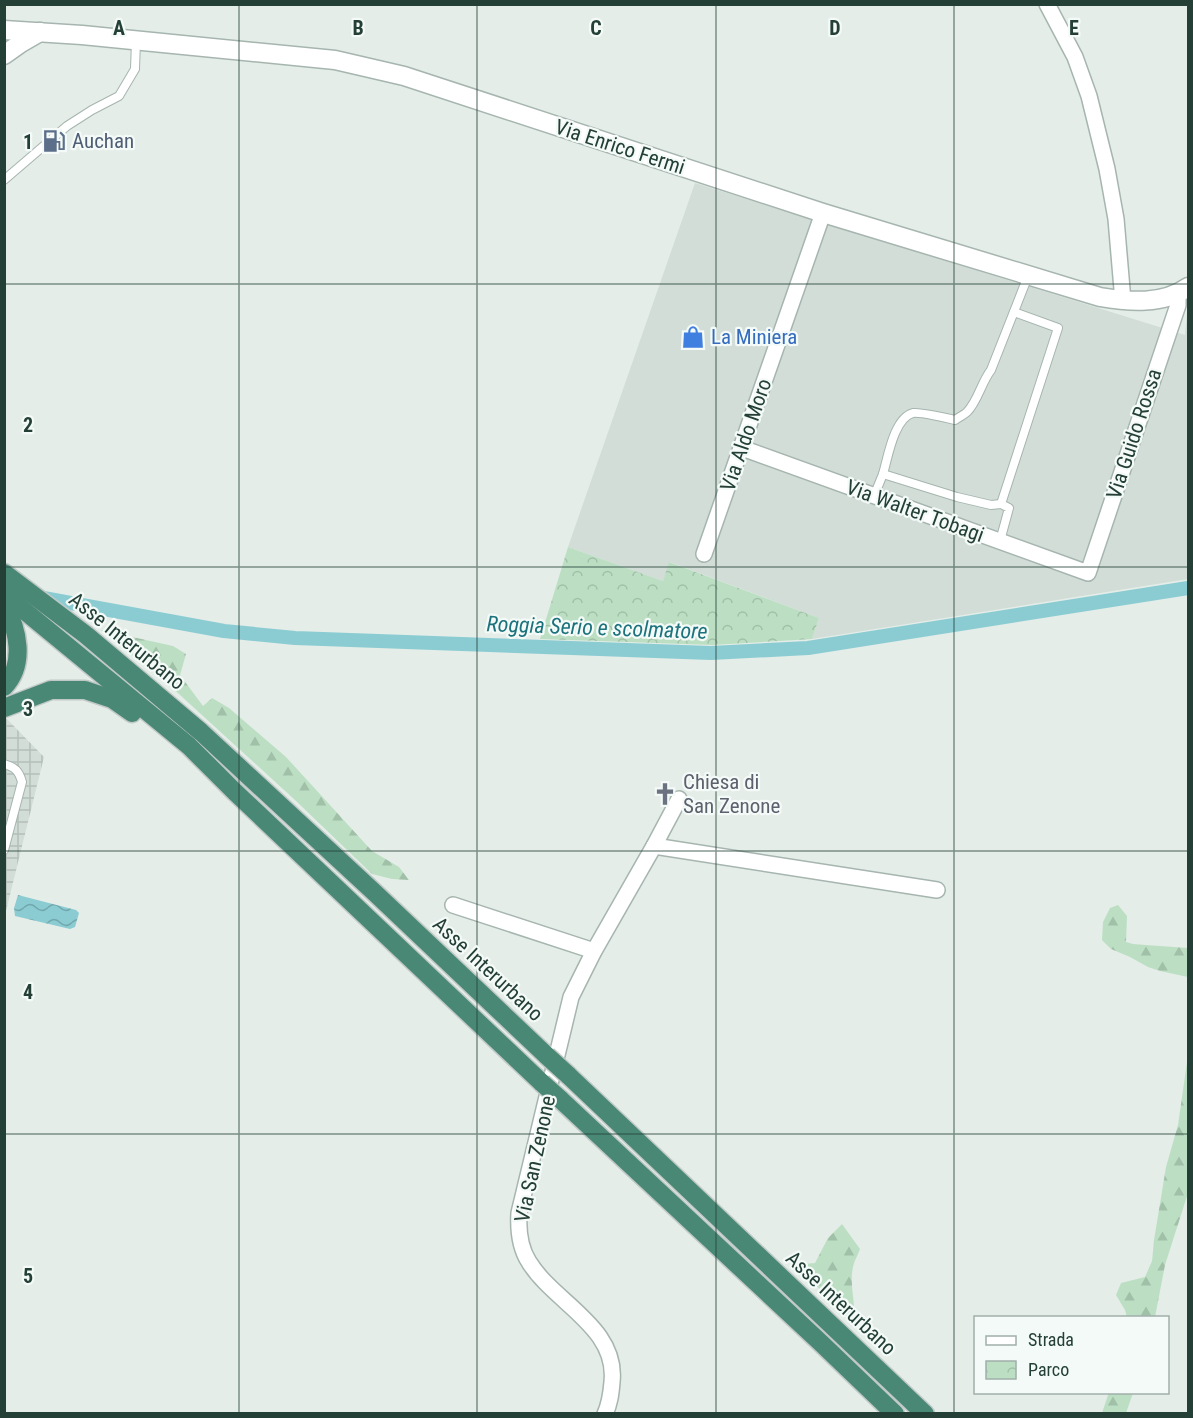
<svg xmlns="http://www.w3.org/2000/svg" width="1193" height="1418" font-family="'Roboto Condensed',sans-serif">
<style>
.built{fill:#d2ddd7}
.industrial{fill:url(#industrial-grid)}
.forest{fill:url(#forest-firs)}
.park{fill:url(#park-crowns)}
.water{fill:url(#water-waves)}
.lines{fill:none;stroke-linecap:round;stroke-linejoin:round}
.canal{stroke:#8bccd3;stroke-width:14}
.service-casing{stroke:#a6b5af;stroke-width:10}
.minor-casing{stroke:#a6b5af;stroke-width:18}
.tertiary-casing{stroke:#a6b5af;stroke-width:21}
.trunk-casing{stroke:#c1c9c7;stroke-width:21}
.service{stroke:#fff;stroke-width:8}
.minor{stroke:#fff;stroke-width:15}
.tertiary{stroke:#fff;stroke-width:18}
.trunk{stroke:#4a8876;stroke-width:18}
.trunk-bridge-casing{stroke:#c1c9c7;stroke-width:21;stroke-linecap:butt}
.trunk-bridge{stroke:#4a8876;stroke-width:18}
.grid{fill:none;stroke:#233f36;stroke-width:1.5;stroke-opacity:0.55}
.labels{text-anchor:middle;stroke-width:4.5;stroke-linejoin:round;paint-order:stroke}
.service-label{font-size:21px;fill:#4e5e75;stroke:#f4faf7;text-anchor:start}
.street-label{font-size:21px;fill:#233f36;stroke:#f4faf7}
.shop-label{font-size:21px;fill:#366cbe;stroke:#f4faf7;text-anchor:start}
.worship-label{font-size:21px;fill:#5b616d;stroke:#f4faf7;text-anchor:start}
.water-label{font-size:22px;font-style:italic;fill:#1b727d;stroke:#f4faf7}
.grid-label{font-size:20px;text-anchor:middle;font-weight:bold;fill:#233f36;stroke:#f4faf7;stroke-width:4.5;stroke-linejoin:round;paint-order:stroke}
</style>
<defs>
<pattern id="industrial-grid" width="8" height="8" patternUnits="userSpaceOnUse" patternTransform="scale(1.5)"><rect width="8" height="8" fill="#d2ddd7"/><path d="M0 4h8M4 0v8" fill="none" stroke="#b4bfb9"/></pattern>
<pattern id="forest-firs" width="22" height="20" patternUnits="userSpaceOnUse" patternTransform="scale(1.5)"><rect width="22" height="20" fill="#bcdfc3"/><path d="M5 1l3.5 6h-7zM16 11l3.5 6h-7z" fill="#a1c0a8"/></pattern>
<pattern id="park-crowns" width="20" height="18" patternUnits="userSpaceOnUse" patternTransform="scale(1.5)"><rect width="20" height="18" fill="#bcdfc3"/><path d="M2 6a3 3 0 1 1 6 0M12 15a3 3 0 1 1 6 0" fill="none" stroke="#a1c0a8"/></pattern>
<pattern id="water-waves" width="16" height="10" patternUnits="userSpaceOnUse" patternTransform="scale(1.5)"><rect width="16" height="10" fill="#8bccd3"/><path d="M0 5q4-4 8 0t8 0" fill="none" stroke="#71a7ac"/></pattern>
</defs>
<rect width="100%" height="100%" fill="#e4ede8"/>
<!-- built -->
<polygon class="built" points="695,183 1185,335 1188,304 1188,579 812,639 819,618 670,562 663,581 568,547"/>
<!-- industrial -->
<polygon class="industrial" points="5,717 44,757 5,915"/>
<!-- forest -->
<g class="forest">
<polygon points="101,630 173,646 186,654 180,675 203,706 212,698 229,708 286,757 372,851 399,867 409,880 392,879 372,874 295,800 168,684"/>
<polygon points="1118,905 1127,916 1126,942 1133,944 1146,945 1188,948 1188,977 1160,971 1148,967 1130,957 1111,949 1102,940 1103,922 1110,908"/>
<polygon points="1188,1055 1188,1193 1165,1265 1155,1317 1127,1317 1125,1310 1116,1295 1121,1283 1145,1277 1152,1261 1154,1240 1166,1167 1178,1125"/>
<path d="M842 1224 860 1249C858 1255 854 1261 853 1267 849 1285 856 1303 854 1320L843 1314 798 1266 804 1264 815 1263 828 1238Z"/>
<polygon points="1109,1392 1133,1393 1126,1413 1102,1413"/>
</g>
<!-- park -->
<polygon class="park" points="568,547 663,581 669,562 819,618 812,639 712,645 540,639"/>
<!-- water -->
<polygon class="water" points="18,895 76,910 79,913 75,927 70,929 15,916 14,908"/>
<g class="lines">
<!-- canal -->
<polyline class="canal" points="38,597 224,631 295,638 711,653 808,648 1188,588"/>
<!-- service casing -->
<g class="service-casing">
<g id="service">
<polyline points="4,180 67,126 92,110 119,96 135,69 136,41"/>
<polyline points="874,496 883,474"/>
<polyline points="1001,504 1058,328 1014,312"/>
<path d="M1000 541 1009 508 1001 504 991 505 957 497 883 474C888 457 894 418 913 413 920 412 947 418 955 420 959 417 964 415 967 412 978 401 981 383 991 370L1028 276"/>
<path d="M4 764C15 767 19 771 22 782L4 850"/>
</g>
</g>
<!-- minor casing -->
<g class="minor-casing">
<g id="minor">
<polyline points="1047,4 1075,57 1089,96 1107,169 1116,219 1123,301"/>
<polyline points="742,448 1088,573 1178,305 1178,295"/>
<polyline points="704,554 823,213"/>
<polyline points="654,846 937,890"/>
<polyline points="453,905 594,951"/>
<path d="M605 1414C610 1403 611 1394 612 1382 618 1327 554 1303 529 1262 520 1248 518 1230 519 1213L571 997 594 951 654 846 679 799"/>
</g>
</g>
<!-- tertiary casing -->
<g class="tertiary-casing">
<g id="tertiary">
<path d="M4 30 82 35 335 60 404 76 823 213 1100 297C1129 302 1163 305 1188 287"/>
<polyline points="4,55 21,43 40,32"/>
</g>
</g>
<!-- trunk casing -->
<g class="trunk-casing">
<g id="trunk">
<polyline points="4,573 86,635 201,732 375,893 547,1056"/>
<polyline points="4,594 189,746 235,792 542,1083"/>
<path d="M4 604C18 629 26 664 4 687"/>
<polyline points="4,708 51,690 85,690 112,699 132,713"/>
<polyline points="568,1075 925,1414"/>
<polyline points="560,1099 821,1343 895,1414"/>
</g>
</g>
<!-- service -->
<use href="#service" class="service"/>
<!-- minor -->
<use href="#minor" class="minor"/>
<!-- tertiary -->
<use href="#tertiary" class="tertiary"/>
<!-- trunk -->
<use href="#trunk" class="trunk"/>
<!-- trunk-bridge casing -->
<g class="trunk-bridge-casing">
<g id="trunk-bridge">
<polyline points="547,1056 568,1075"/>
<polyline points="542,1083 560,1099"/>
</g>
</g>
<!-- trunk-bridge -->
<use href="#trunk-bridge" class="trunk-bridge"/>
</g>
<!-- grid -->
<path class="grid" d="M239 4V1414M477 4V1414M716 4V1414M954 4V1414M4 284H1188M4 567H1188M4 851H1188M4 1134H1188"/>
<!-- icons -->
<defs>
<g id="fuel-bare" transform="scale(1.8)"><path d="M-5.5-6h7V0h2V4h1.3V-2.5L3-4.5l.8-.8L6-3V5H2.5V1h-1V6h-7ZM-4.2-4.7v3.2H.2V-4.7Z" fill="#5c6f8a" stroke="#f4faf7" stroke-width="2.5" paint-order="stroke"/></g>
<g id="shop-bare" transform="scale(1.8)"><path d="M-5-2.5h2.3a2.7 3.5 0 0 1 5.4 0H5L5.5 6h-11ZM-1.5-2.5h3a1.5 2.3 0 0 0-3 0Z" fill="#3f7fe0" stroke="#f4faf7" stroke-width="2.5" paint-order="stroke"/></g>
<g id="church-bare" transform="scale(1.8)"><path d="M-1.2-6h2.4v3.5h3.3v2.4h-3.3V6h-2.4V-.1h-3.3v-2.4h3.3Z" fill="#6b7280" stroke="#f4faf7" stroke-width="2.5" paint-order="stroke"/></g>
</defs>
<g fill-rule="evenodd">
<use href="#fuel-bare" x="54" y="141"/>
<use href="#shop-bare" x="693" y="337"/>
<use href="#church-bare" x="665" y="794"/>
</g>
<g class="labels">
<!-- service labels -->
<g class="service-label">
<text x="72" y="148">Auchan</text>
</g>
<!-- street labels -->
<g class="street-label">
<text transform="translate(620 147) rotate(18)" y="7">Via Enrico Fermi</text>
<text transform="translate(1134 434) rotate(-72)" y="7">Via Guido Rossa</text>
<text transform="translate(746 435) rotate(-71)" y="7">Via Aldo Moro</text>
<text transform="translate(915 511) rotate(20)" y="7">Via Walter Tobagi</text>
<text transform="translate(127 641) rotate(39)" y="7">Asse Interurbano</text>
<text transform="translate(488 969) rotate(43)" y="7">Asse Interurbano</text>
<text transform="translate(535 1159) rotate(-78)" y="7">Via San Zenone</text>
<text transform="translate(841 1303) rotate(43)" y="7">Asse Interurbano</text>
</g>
<!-- shop labels -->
<g class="shop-label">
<text x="711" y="344">La Miniera</text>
</g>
<!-- worship labels -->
<g class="worship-label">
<text x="683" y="789">Chiesa di<tspan x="683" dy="24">San Zenone</tspan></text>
</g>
<!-- water labels -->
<g class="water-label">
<text transform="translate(597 627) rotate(2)" y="8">Roggia Serio e scolmatore</text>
</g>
</g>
<g class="grid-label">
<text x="119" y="35">A</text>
<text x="358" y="35">B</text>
<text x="596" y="35">C</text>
<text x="835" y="35">D</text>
<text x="1074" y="35">E</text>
<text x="28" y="149">1</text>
<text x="28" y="432">2</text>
<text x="28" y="716">3</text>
<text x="28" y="999">4</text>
<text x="28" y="1283">5</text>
</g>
<!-- border -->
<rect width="1193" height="1418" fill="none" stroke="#233f36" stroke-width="12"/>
<!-- legend -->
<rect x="974" y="1316" width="195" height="78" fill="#f4faf7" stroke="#a0afaa" stroke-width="1.5"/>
<rect x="986" y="1336" width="30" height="9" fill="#ffffff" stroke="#a0afaa" stroke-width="1.5"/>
<text x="1028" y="1346" font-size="18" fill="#233f36">Strada</text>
<rect x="986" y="1361" width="30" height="18" fill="url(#park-crowns)" stroke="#a0afaa" stroke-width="1.5"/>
<text x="1028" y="1376" font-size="18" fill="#233f36">Parco</text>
</svg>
